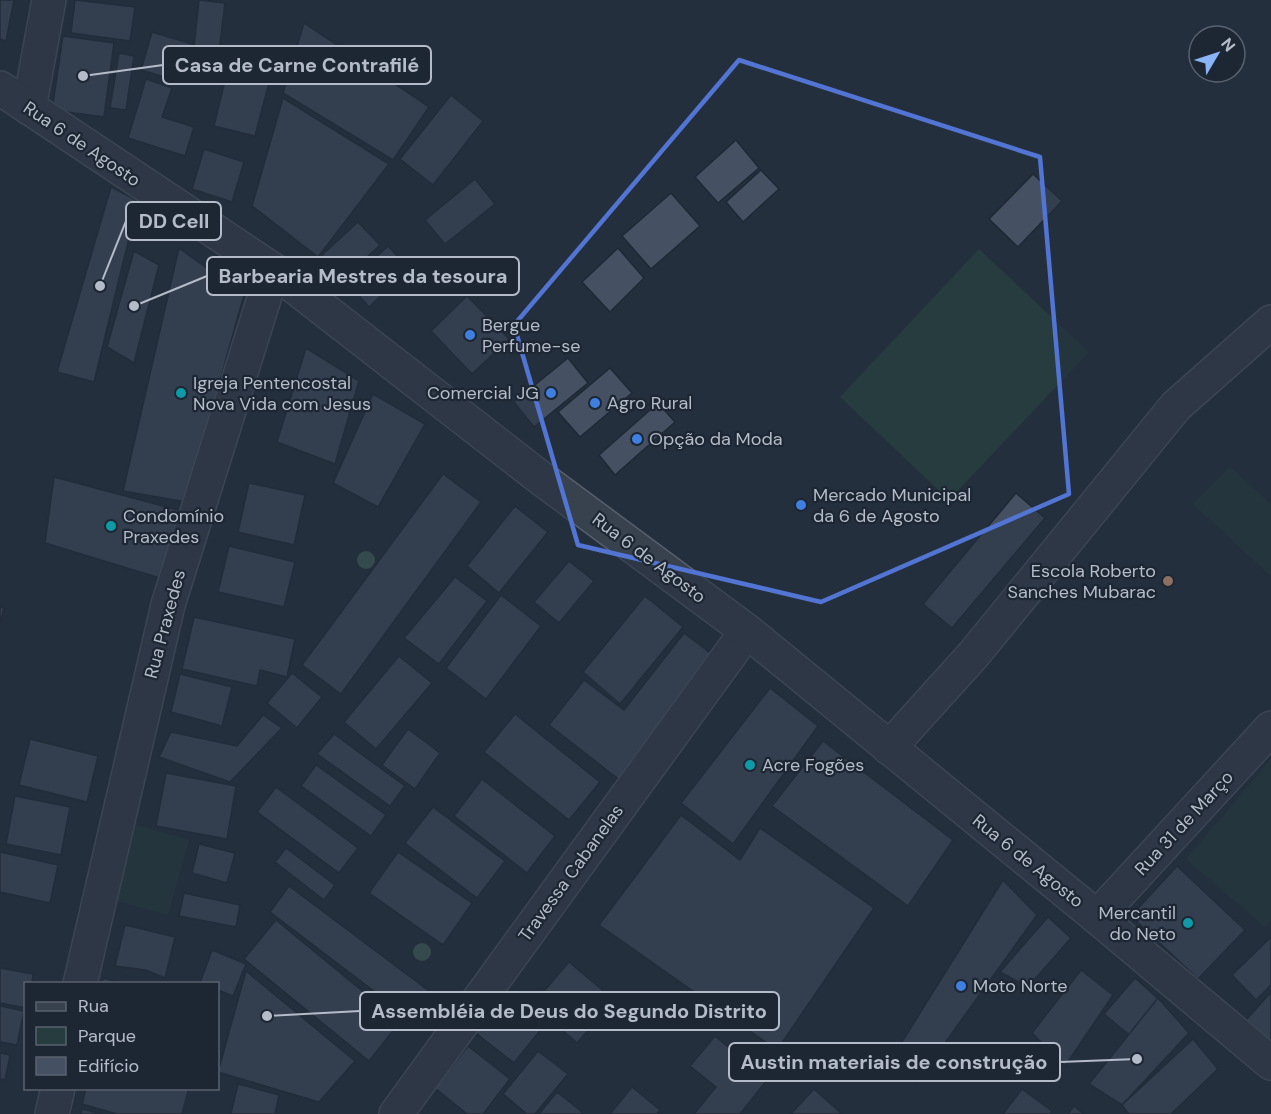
<svg xmlns="http://www.w3.org/2000/svg" width="1271" height="1114" font-family="'DM Sans',sans-serif">
<style>
.green{fill:#263c3f}
.building{fill:#455162;stroke:#1f2835;stroke-width:1.5}
.lines{fill:none;stroke-linecap:round;stroke-linejoin:round}
.minor-casing{stroke:#565f6c;stroke-width:36}
.tertiary-casing{stroke:#565f6c;stroke-width:36}
.minor{stroke:#38414e;stroke-width:33}
.tertiary{stroke:#38414e;stroke-width:33}
.tree{fill:#4b6a5d}
.marked{fill:none;stroke:#5274d3;stroke-width:4.5;stroke-linejoin:round}
.shop-dot{fill:#3f7fe0;stroke:#1d2633;stroke-width:2}
.culture-dot{fill:#0f9aa8;stroke:#1d2633;stroke-width:2}
.education-dot{fill:#8d6e63;stroke:#1d2633;stroke-width:2}
.labels{text-anchor:middle;stroke-width:4.5;stroke-linejoin:round;paint-order:stroke}
.street-label{font-size:18px;fill:#b4bcc9;stroke:#1d2633}
.poi-label{font-size:18px;fill:#b4bcc9;stroke:#1d2633;text-anchor:start}
.leader{fill:none;stroke:#b4bcc9;stroke-width:2}
.callout-dot{fill:#b4bcc9;stroke:#1d2633;stroke-width:2}
.callout{fill:#1d2633;stroke:#b4bcc9;stroke-width:2}
.callout-label{font-size:20px;text-anchor:middle;font-weight:bold;fill:#b4bcc9}
</style>
<rect width="100%" height="100%" fill="#242f3e"/>
<!-- green -->
<g class="green">
<polygon points="979,249 1089,352 949,500 840,397"/>
<polygon points="1230,467 1271,504 1271,576 1193,504"/>
<polygon points="1271,759 1271,919 1265,927 1186,859"/>
<polygon points="123,821 189,840 168,915 103,897"/>
</g>
<!-- building -->
<g class="building">
<polygon points="0,0 14,0 6,41 0,39"/>
<polygon points="75,0 135,7 130,41 71,33"/>
<polygon points="199,0 225,3 216,77 191,74"/>
<polygon points="304,23 429,107 393,160 283,93"/>
<polygon points="152,32 192,44 181,82 141,70"/>
<polygon points="63,36 114,43 104,117 52,110"/>
<polygon points="119,53 134,56 126,110 110,108"/>
<polygon points="229,64 271,75 255,136 214,126"/>
<polygon points="146,79 172,88 162,117 194,127 185,156 128,138"/>
<polygon points="451,95 483,121 433,185 400,159"/>
<polygon points="283,98 389,164 318,257 252,206"/>
<polygon points="736,140 759,168 718,203 695,177"/>
<polygon points="204,149 244,162 232,202 192,189"/>
<polygon points="761,170 779,189 743,222 726,202"/>
<polygon points="1033,174 1062,201 1018,247 989,219"/>
<polygon points="475,179 495,204 445,244 425,220"/>
<polygon points="111,187 138,201 94,382 57,372"/>
<polygon points="671,193 700,226 651,269 622,236"/>
<polygon points="358,222 380,245 344,279 322,255"/>
<polygon points="388,246 409,269 369,307 348,283"/>
<polygon points="179,248 244,295 186,502 123,491"/>
<polygon points="618,248 644,278 610,312 582,282"/>
<polygon points="134,251 159,265 134,363 107,347"/>
<polygon points="467,296 509,339 472,374 431,331"/>
<polygon points="306,348 359,381 335,464 277,442"/>
<polygon points="568,358 588,383 534,427 514,402"/>
<polygon points="610,368 632,393 580,437 558,412"/>
<polygon points="373,394 425,424 378,507 333,483"/>
<polygon points="658,403 675,422 615,475 599,455"/>
<polygon points="443,474 481,502 341,694 302,665"/>
<polygon points="54,477 178,510 163,579 45,543"/>
<polygon points="249,483 305,495 294,545 238,532"/>
<polygon points="1016,493 1045,518 952,628 923,604"/>
<polygon points="515,506 548,532 499,593 467,566"/>
<polygon points="229,546 295,562 284,607 218,592"/>
<polygon points="569,561 594,581 559,623 534,602"/>
<polygon points="455,577 487,601 439,664 404,638"/>
<polygon points="501,595 541,626 486,699 446,668"/>
<polygon points="645,596 683,627 620,704 583,672"/>
<polygon points="0,607 4,608 0,625"/>
<polygon points="194,617 295,639 287,677 260,670 257,686 182,669"/>
<polygon points="684,633 721,661 626,785 549,725 584,680 624,710"/>
<polygon points="399,656 432,683 376,749 344,722"/>
<polygon points="292,673 322,697 297,728 267,703"/>
<polygon points="180,674 232,687 222,726 171,712"/>
<polygon points="770,688 818,726 733,844 681,803"/>
<polygon points="515,714 600,782 569,820 484,752"/>
<polygon points="263,715 282,728 230,782 159,757 171,732 237,746"/>
<polygon points="408,729 440,753 415,789 382,765"/>
<polygon points="334,734 405,786 390,806 317,754"/>
<polygon points="30,739 98,756 87,802 19,785"/>
<polygon points="823,741 953,840 908,906 772,806"/>
<polygon points="316,765 386,815 371,836 301,786"/>
<polygon points="166,773 236,786 227,839 156,826"/>
<polygon points="482,779 555,836 527,873 454,816"/>
<polygon points="276,787 358,848 339,873 257,812"/>
<polygon points="15,796 70,807 61,855 6,844"/>
<polygon points="433,807 505,861 477,898 405,843"/>
<polygon points="681,815 740,860 760,828 874,908 777,1050 599,925"/>
<polygon points="199,844 235,853 227,883 192,873"/>
<polygon points="286,848 335,885 324,900 275,862"/>
<polygon points="0,852 58,865 50,903 0,892"/>
<polygon points="398,852 472,903 443,945 369,893"/>
<polygon points="1177,866 1245,930 1198,979 1131,916"/>
<polygon points="1003,880 1037,915 916,1083 892,1058"/>
<polygon points="289,886 441,1000 421,1027 270,912"/>
<polygon points="184,893 240,905 236,927 179,916"/>
<polygon points="1048,917 1071,938 1028,987 1000,972"/>
<polygon points="276,920 400,1022 369,1061 244,959"/>
<polygon points="125,925 175,937 165,978 146,970 115,966"/>
<polygon points="1271,937 1271,985 1256,1000 1232,975"/>
<polygon points="212,950 246,964 233,996 218,990 218,984 200,983"/>
<polygon points="569,962 614,1000 577,1043 533,1004"/>
<polygon points="0,968 33,974 32,984 26,984 26,1008 0,1003"/>
<polygon points="1081,970 1113,995 1065,1066 1032,1033"/>
<polygon points="246,971 355,1061 319,1102 218,1072"/>
<polygon points="103,978 123,984 102,984"/>
<polygon points="1135,978 1163,1003 1133,1038 1104,1014"/>
<polygon points="498,985 546,1023 514,1063 467,1026"/>
<polygon points="1271,992 1271,1042 1246,1020"/>
<polygon points="1158,998 1189,1033 1122,1105 1089,1084"/>
<polygon points="0,1006 24,1011 17,1045 0,1042"/>
<polygon points="715,1036 767,1080 740,1114 694,1114 716,1087 690,1066"/>
<polygon points="1193,1039 1218,1069 1171,1114 1129,1114 1122,1105"/>
<polygon points="468,1046 510,1079 483,1114 467,1114 435,1088"/>
<polygon points="538,1051 568,1074 535,1114 527,1114 503,1094"/>
<polygon points="0,1053 10,1055 5,1080 0,1079"/>
<polygon points="238,1084 279,1095 275,1114 231,1114"/>
<polygon points="632,1087 660,1110 657,1114 610,1114"/>
<polygon points="86,1088 189,1088 182,1114 117,1114 82,1104"/>
<polygon points="814,1089 842,1114 791,1114"/>
<polygon points="1022,1089 1052,1111 1050,1114 1003,1114"/>
<polygon points="557,1092 582,1112 581,1114 539,1114"/>
<polygon points="1074,1106 1084,1114 1068,1114"/>
<polygon points="82,1109 102,1114 81,1114"/>
</g>
<g class="lines">
<!-- minor casing -->
<g class="minor-casing">
<g id="minor">
<polyline points="29,108 49,0"/>
<polyline points="889,748 974,654 1176,406 1271,322"/>
<polyline points="1097,917 1271,728"/>
<polyline points="80,984 168,605 273,270"/>
<polyline points="52,1114 58,1088"/>
<polyline points="396,1114 747,631"/>
</g>
</g>
<!-- tertiary casing -->
<g class="tertiary-casing">
<polyline id="tertiary" points="0,88 273,270 538,476 747,631 1097,917 1271,1063"/>
</g>
<!-- minor -->
<use href="#minor" class="minor"/>
<!-- tertiary -->
<use href="#tertiary" class="tertiary"/>
</g>
<!-- trees -->
<g class="tree">
<circle cx="366" cy="560" r="9"/>
<circle cx="422" cy="952" r="9"/>
</g>
<!-- marked area -->
<path d="M0 0H1271V1114H0ZM739 60 1040 157 1069 494 821 602 578 545 514 325Z" fill="#242f3e" fill-opacity=".55" fill-rule="evenodd"/>
<path class="marked" d="M739 60 1040 157 1069 494 821 602 578 545 514 325Z"/>
<!-- markers -->
<g class="shop-dot">
<circle cx="470" cy="335" r="6"/>
<circle cx="551" cy="393" r="6"/>
<circle cx="595" cy="403" r="6"/>
<circle cx="637" cy="439" r="6"/>
<circle cx="801" cy="505" r="6"/>
<circle cx="961" cy="986" r="6"/>
</g>
<g class="culture-dot">
<circle cx="181" cy="393" r="6"/>
<circle cx="111" cy="526" r="6"/>
<circle cx="750" cy="765" r="6"/>
<circle cx="1188" cy="923" r="6"/>
</g>
<circle class="education-dot" cx="1168" cy="581" r="6"/>
<g class="labels">
<!-- street labels -->
<g class="street-label">
<text transform="translate(82 144) rotate(34)" y="6">Rua 6 de Agosto</text>
<text transform="translate(649 558) rotate(37)" y="6">Rua 6 de Agosto</text>
<text transform="translate(165 624) rotate(-75)" y="6">Rua Praxedes</text>
<text transform="translate(1184 823) rotate(-47)" y="6">Rua 31 de Março</text>
<text transform="translate(1028 861) rotate(39)" y="6">Rua 6 de Agosto</text>
<text transform="translate(571 873) rotate(-54)" y="6">Travessa Cabanelas</text>
</g>
<!-- poi labels -->
<g class="poi-label">
<text x="482" y="331">Bergue<tspan x="482" dy="21">Perfume-se</tspan></text>
<text x="193" y="389">Igreja Pentencostal<tspan x="193" dy="21">Nova Vida com Jesus</tspan></text>
<text x="539" y="399" text-anchor="end">Comercial JG</text>
<text x="607" y="409">Agro Rural</text>
<text x="649" y="445">Opção da Moda</text>
<text x="813" y="501">Mercado Municipal<tspan x="813" dy="21">da 6 de Agosto</tspan></text>
<text x="123" y="522">Condomínio<tspan x="123" dy="21">Praxedes</tspan></text>
<text x="1156" y="577" text-anchor="end">Escola Roberto<tspan x="1156" dy="21">Sanches Mubarac</tspan></text>
<text x="762" y="771">Acre Fogões</text>
<text x="1176" y="919" text-anchor="end">Mercantil<tspan x="1176" dy="21">do Neto</tspan></text>
<text x="973" y="992">Moto Norte</text>
</g>
</g>
<!-- callouts -->
<path class="leader" d="M83 76L163 65M100 286L126 221M134 306L207 276M267 1016L360 1011M1137 1059L1060 1062"/>
<g class="callout-dot">
<circle cx="83" cy="76" r="6"/>
<circle cx="100" cy="286" r="6"/>
<circle cx="134" cy="306" r="6"/>
<circle cx="267" cy="1016" r="6"/>
<circle cx="1137" cy="1059" r="6"/>
</g>
<g class="callout">
<rect x="163" y="46" width="268" height="38" rx="6"/>
<rect x="126" y="202" width="95" height="38" rx="6"/>
<rect x="207" y="257" width="312" height="38" rx="6"/>
<rect x="360" y="992" width="419" height="38" rx="6"/>
<rect x="729" y="1043" width="331" height="38" rx="6"/>
</g>
<g class="callout-label">
<text x="297" y="72">Casa de Carne Contrafilé</text>
<text x="174" y="228">DD Cell</text>
<text x="363" y="283">Barbearia Mestres da tesoura</text>
<text x="569" y="1018">Assembléia de Deus do Segundo Distrito</text>
<text x="894" y="1069">Austin materiais de construção</text>
</g>
<!-- legend -->
<rect x="24" y="982" width="195" height="108" fill="#1d2633" stroke="#59626f" stroke-width="1.5"/>
<rect x="36" y="1002" width="30" height="9" fill="#38414e" stroke="#59626f" stroke-width="1.5"/>
<text x="78" y="1012" font-size="18" fill="#b4bcc9">Rua</text>
<rect x="36" y="1027" width="30" height="18" fill="#263c3f" stroke="#59626f" stroke-width="1.5"/>
<text x="78" y="1042" font-size="18" fill="#b4bcc9">Parque</text>
<rect x="36" y="1057" width="30" height="18" fill="#455162" stroke="#59626f" stroke-width="1.5"/>
<text x="78" y="1072" font-size="18" fill="#b4bcc9">Edifício</text>
<!-- north arrow -->
<g transform="translate(1217 54) rotate(51)"><circle r="28" fill="#1d2633" stroke="#59626f" stroke-width="1.5"/>
<path d="M0-4.5L10 22L0 15L-10 22Z" fill="#8ab4f8"/>
<text y="-9" font-size="16" font-weight="bold" text-anchor="middle" fill="#b4bcc9">N</text>
</g>
</svg>
